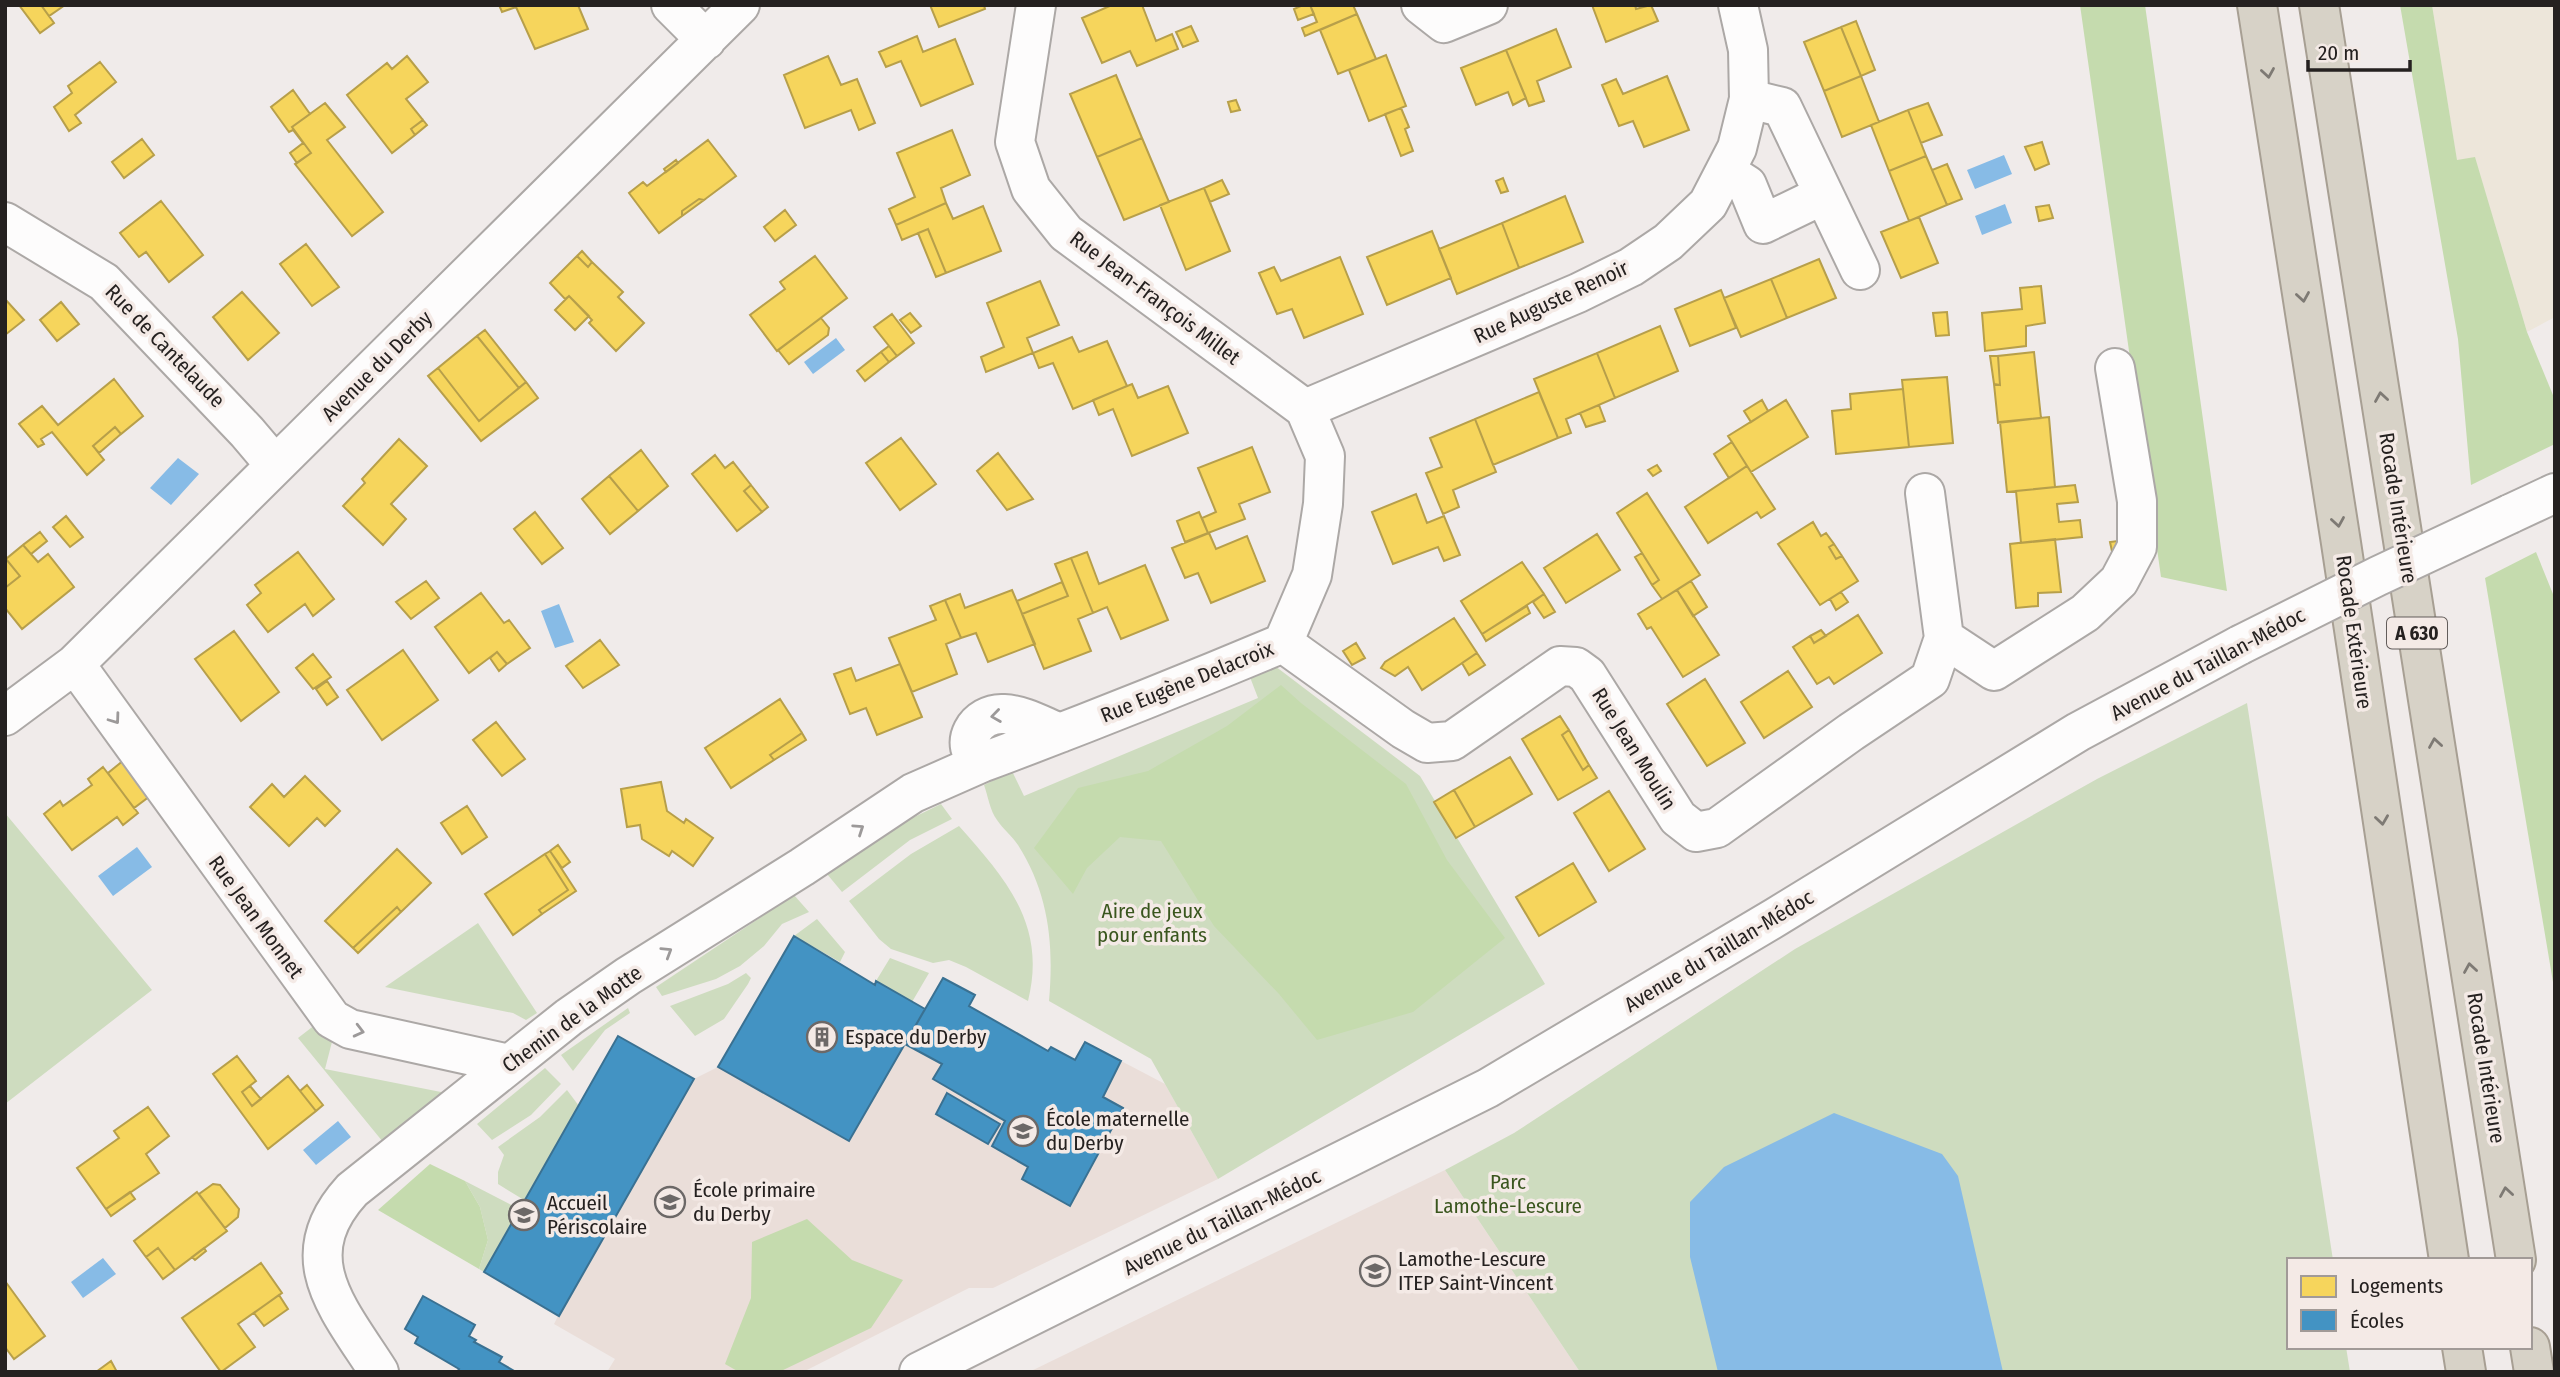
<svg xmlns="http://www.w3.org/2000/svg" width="2560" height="1377" font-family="'Fira Sans Condensed',sans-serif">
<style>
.built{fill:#eaded9}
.industrial{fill:#ede6da}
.green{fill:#cedcbf}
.forest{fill:#c5dbae}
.water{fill:#87bbe6}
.homes{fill:#f6d55c;stroke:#b79f4a;stroke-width:2}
.schools{fill:#4393c3;stroke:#3a7192;stroke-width:2}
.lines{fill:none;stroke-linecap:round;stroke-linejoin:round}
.minor-casing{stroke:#aca8a6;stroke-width:42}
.highway-casing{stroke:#a79f93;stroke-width:42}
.minor{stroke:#fdfcfc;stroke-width:38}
.highway{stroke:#d7d2c7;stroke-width:38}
.minor-bridge-casing{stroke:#aca8a6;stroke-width:42;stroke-linecap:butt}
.minor-bridge{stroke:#fdfcfc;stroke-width:38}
.oneway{stroke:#7e7a74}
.oneway2{stroke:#9c9999}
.labels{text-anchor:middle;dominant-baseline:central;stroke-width:7;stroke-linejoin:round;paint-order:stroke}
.shield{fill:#f4eae6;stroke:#635d5b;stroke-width:2}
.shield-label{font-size:19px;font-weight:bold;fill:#252120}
.street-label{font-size:21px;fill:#252120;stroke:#f4eae6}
.park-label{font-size:21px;fill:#3a561e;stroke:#f4eae6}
.poi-label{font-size:21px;fill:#252120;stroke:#f4eae6;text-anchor:start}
</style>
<rect width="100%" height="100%" fill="#f0ebea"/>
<path class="built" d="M943,978L969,1007L1048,1051L1051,1047L1075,1060L1085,1042L1165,1084L1218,1179L993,1288H969L803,1372H607L615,1359L554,1324L558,1316L484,1272L618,1036L694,1079L718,1067L849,1141Z
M1445,1170L1580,1372H1029Z"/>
<path class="industrial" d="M2432,5H2555V317L2527,332L2475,158L2457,161Z"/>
<path class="green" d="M1271,663L1420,776L1545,984L1218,1179L1151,1059L1049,1001C1054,944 1049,894 1018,845C1012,836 1003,829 997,820C990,811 988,796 984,785L1012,771L1024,796L1258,698L1248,672Z
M2247,703L2333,1260H2289V1347H2346L2350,1372H1580L1445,1170L1514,1133L1795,949L2097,779Z
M941,804L952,819L910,840L842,892L827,874L900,824Z
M5,813L152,990L5,1104Z
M959,826C1006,879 1047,925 1028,1001L966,967L949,960L933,963L891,949L879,939L849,901L911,854Z
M794,895L809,912L782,924L764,946L740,966L716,979L662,996L656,987Z
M817,919L845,952L840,962L794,936Z
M478,923L537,1013L526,1020L513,1013L385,987Z
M890,958L929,973L912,1002L876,981Z
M746,973L751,978L748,984L724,1019L695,1036L670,1006L728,984Z
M628,1008L630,1013L605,1030L573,1071L561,1055Z
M320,1021L333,1038L325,1069L446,1093L383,1142L298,1038Z
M545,1068L561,1084L531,1115L492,1140L477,1124Z
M567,1090L579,1106L524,1200L498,1184V1172L504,1155L498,1147L540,1117Z
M465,1181L519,1209L484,1272L479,1269L488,1240L480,1207Z"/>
<path class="forest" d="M2080,5H2145L2227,591L2161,577Z
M2400,5H2432L2457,160L2475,157L2527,332L2555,400V444L2471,485L2458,339Z
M2536,552L2555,599V994L2485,578Z
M1281,685L1301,703L1406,784L1447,860L1505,938L1413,1012L1317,1040L1279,994L1214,926L1161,841L1120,837L1087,868L1073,894L1034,848L1078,788L1148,771L1227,726Z
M430,1164L465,1181L480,1207L488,1240L479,1269L378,1210Z
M807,1219L852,1260L903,1280L871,1328L779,1372H739L725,1364L751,1298L752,1242Z"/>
<path class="water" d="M2004,155L2012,174L1975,189L1967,170Z
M2005,204L2012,223L1982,235L1975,216Z
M836,338L845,350L813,374L804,362Z
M178,458L199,474L171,505L150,488Z
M559,604L574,642L555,648L541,611Z
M137,847L152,867L113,896L98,876Z
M1834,1113L1942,1154L1958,1176L2003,1372H1718L1690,1257V1202L1724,1167Z
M338,1121L351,1137L316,1165L303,1150Z
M103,1258L116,1274L83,1298L71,1282Z"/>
<path class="homes" d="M19,5H41L54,23L40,33Z
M41,5H65L49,16Z
M499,5H578L588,29L535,49L516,7L502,12Z
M930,5H984L985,9L939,27Z
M1112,5H1142L1156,41L1172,34L1178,49L1137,66L1130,51L1102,63L1082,18Z
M1303,5H1310L1314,14L1298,20L1294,9Z
M1310,5H1353L1357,14L1305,36L1302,28L1317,22Z
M1592,5H1635L1636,9L1651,5L1658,21L1606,42Z
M1357,14L1376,59L1338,74L1320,30Z
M1856,21L1875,70L1861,76L1841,27Z
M1191,26L1198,41L1183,47L1176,32Z
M1841,27L1861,76L1824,91L1804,42Z
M1556,29L1571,67L1537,81L1544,101L1529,106L1506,50Z
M917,36L923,52L955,39L973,84L921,106L901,61L886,67L879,52Z
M1506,50L1526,98L1513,105L1508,92L1476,105L1461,68Z
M1386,55L1406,106L1369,121L1349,70Z
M407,56L428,82L406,99L423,120L411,129L415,135L392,153L347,95L387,63L392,69Z
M828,56L841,85L857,79L875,123L859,130L851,110L805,128L784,75Z
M100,62L116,82L75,115L81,123L69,131L54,107L72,93L68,86Z
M1116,75L1142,138L1097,157L1070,94Z
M1667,76L1689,130L1644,147L1633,121L1619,126L1602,85L1616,79L1623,94Z
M1861,76L1879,122L1842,137L1824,91Z
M293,90L310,114L292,127L311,153L297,163L290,153L303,143L293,130L289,132L271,107Z
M1236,100L1240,110L1231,112L1228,102Z
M325,103L345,127L327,140L383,212L352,236L295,164L311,153L292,127Z
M1928,103L1942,135L1921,143L1908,110Z
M1401,108L1409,127L1405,129L1413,151L1401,156L1385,114Z
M1908,110L1926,156L1889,171L1871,125Z
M423,120L427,125L415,135L411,129Z
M952,130L970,175L941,188L946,203L896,225L889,209L915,197L897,153Z
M1142,138L1169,202L1124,220L1097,157Z
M142,139L154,155L124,178L112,162Z
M708,140L736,176L704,200L699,199L682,211V216L659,233L629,193L643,182L647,186Z
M2042,142L2049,164L2035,170L2025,147Z
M1926,156L1947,205L1909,221L1889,171Z
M676,160L678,163L666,172L664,169Z
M1947,164L1962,199L1947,205L1932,170Z
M1503,178L1508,191L1501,193L1496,181Z
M1222,180L1229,194L1210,202L1204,188Z
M1204,188L1230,251L1186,270L1160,205Z
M1565,196L1583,242L1519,268L1502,223Z
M699,199L704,200L682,216V211Z
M161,201L203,255L169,282L146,252L139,257L120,233Z
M946,203L953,219L983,206L1001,251L946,273L928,229L902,240L896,225Z
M2049,205L2053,218L2039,221L2036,207Z
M785,210L796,225L775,241L764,227Z
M1919,217L1938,263L1901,278L1881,232Z
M1502,223L1519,268L1457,294L1439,249Z
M928,229L946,273L936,277L918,233Z
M1432,231L1451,278L1387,305L1367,257Z
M306,244L339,287L312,306L280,264Z
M582,251L592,262L588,267L577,256Z
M577,256L588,267L592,262L623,292L618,297L644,323L616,351L589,323L592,320L569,296L565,299L550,283Z
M815,256L847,298L777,351L750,315L785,289L780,282Z
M1340,257L1363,314L1304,338L1292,309L1277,314L1259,273L1274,267L1281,281Z
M1819,259L1836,298L1787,318L1771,279Z
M1771,279L1787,318L1741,337L1724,298Z
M1040,281L1059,325L1027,338L1033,353L986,372L981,357L1004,347L987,303Z
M2041,286L2045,323L2026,326V346L1985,351L1982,313L2022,309L2020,288Z
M1721,290L1736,328L1690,346L1675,309Z
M242,292L279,333L248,360L213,317Z
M569,296L589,316L575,330L555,310Z
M5,299L24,320L5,335Z
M61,302L79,324L57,341L40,320Z
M1947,312L1949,335L1936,336L1933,313Z
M910,313L921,326L911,333L900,320Z
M892,314L914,343L897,356L874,327Z
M821,318L829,328L828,335L789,364L778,350Z
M1660,326L1678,371L1615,398L1597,353Z
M485,330L526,382L519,388L477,336Z
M477,336L519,388L479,421L438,368Z
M1072,337L1079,352L1107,341L1127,386L1073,409L1053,363L1039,368L1033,353Z
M889,346L897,356L889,362L881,352Z
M881,352L889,362L865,381L857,371Z
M2034,352L2041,418L1998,423L1994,384L2000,385L1998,356Z
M1597,353L1615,398L1566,419L1571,433L1558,438L1534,379Z
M1990,356H1998L2000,385L1994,384Z
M438,368L479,421L526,382L538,398L481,441L428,376Z
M1947,377L1953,443L1909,447L1902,380Z
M114,379L143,416L121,434L115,427L93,446L104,460L87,475L52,432L41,439L44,444L38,447L19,424L42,406L58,425Z
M1132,384L1138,398L1168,386L1188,433L1132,456L1113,409L1099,415L1093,400Z
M1903,389L1909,447L1836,454L1832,411L1851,409L1850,394Z
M1539,392L1558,438L1493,465L1475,419Z
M1762,400L1768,411L1751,422L1744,411Z
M1786,400L1808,437L1751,472L1728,436Z
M1599,405L1605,421L1586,427L1580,413Z
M2049,417L2055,487L2007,492L2000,422Z
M1475,419L1496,472L1453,490L1459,507L1443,514L1426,473L1442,467L1430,438Z
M115,427L121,434L99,453L93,446Z
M901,438L936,484L900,510L866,463Z
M399,439L427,466L391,504L406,519L383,545L343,506L365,483L362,479Z
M1732,442L1747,466L1729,478L1714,454Z
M1252,447L1270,492L1239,504L1245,519L1208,533L1202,518L1216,512L1198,468Z
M641,450L668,486L638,511L609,476Z
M998,453L1033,499L1007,510L977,471Z
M715,455L725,468L733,462L751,485L744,491L762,512L737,531L692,474Z
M1657,465L1661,471L1653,476L1648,470Z
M1747,466L1775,509L1761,518L1757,512L1708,543L1685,507Z
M609,476L638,511L610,534L582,499Z
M751,485L768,507L762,512L744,491Z
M2075,485L2078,502L2057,504L2059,522L2080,520L2082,537L2021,543L2016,491Z
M1647,493L1700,575L1662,599L1652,585L1659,580L1617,513Z
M1416,494L1427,523L1444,516L1460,555L1444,561L1438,547L1393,564L1372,512Z
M535,512L563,548L542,564L514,529Z
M1199,512L1208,533L1185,542L1177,521Z
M66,516L83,537L70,547L53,527Z
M1813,522L1821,536L1826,533L1834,544L1829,547L1836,559L1842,556L1858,581L1820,605L1778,544Z
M40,532L47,541L31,554L23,545Z
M1209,533L1216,549L1247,536L1265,581L1211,603L1198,573L1185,578L1172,548Z
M1597,534L1620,570L1566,603L1544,568Z
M2055,539L2061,592L2038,593V606L2016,608L2010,544Z
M2125,540L2113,556L2110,542Z
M1834,544L1842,556L1836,559L1829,547Z
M23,545L38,562L48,554L74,587L22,629L5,608V588L20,576L6,559Z
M298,552L334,599L313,616L305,604L268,632L247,605L261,593L255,585Z
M1087,552L1099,584L1145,565L1168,620L1121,639L1107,607L1093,613L1071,558Z
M1642,553L1659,580L1652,585L1635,557Z
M1071,558L1093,613L1078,619L1091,651L1044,669L1022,614L1068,596L1055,564Z
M6,559L20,576L5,588V560Z
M1522,562L1544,594L1482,634L1461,601Z
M426,581L439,598L411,619L396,602Z
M1691,581L1707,607L1693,616L1677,590Z
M1062,582L1068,596L1022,614L1017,601Z
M1012,590L1035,644L988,662L976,633L961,638L945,600L960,594L965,608Z
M1677,590L1719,655L1683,677L1651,627L1647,629L1638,614Z
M1841,592L1848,602L1836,610L1830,599Z
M481,593L504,623L509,620L530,648L507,664L497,652L469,673L435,627Z
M1544,594L1555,612L1544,618L1533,602Z
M945,600L961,638L946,644L957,674L912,692L889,638L936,620L930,606Z
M1527,606L1530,613L1486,641L1482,634Z
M1858,615L1882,653L1834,684L1829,677L1817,684L1793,647L1810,636L1814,643Z
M1454,618L1477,653L1422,690L1408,667L1395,676L1381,668L1385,662Z
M1821,630L1826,636L1814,643L1810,636Z
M234,631L279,692L241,721L195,659Z
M600,640L619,665L583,688L566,666Z
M1356,643L1365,658L1352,665L1343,651Z
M403,650L438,700L382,740L347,690Z
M497,652L507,664L499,671L490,658Z
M1477,653L1485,665L1469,675L1462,663Z
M313,654L331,677L313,689L296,668Z
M900,664L922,717L877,735L866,708L850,714L834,674L851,668L856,681Z
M1788,671L1812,707L1764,738L1741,702Z
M1705,679L1745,743L1707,766L1667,704Z
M327,681L338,697L327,705L316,689Z
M780,699L802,733L770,755L774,760L731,788L705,748Z
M1560,716L1569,730L1562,735L1583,770L1589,765L1597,778L1558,800L1522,739Z
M496,722L525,759L502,776L473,740Z
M1569,730L1589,765L1583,770L1562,735Z
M802,733L806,740L774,760L770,755Z
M1510,757L1532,794L1475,827L1454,790Z
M124,760L150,796L134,808L108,773Z
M103,767L138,813L123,825L117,817L72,850L44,814L60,801L63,806L92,785L88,779Z
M305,776L340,811L325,826L317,818L289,846L250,807L272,784L284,797Z
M661,782L667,811L684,823L686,819L713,838L693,866L672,851L669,856L642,839L640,825L627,827L621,789Z
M1454,790L1475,827L1456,838L1434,802Z
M1609,791L1645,849L1609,871L1574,813Z
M467,806L487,837L462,854L441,823Z
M558,845L570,862L562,868L550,851Z
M397,849L431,883L401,912L397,907L353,948L325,921Z
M550,851L576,891L542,914L539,910L568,890L545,854Z
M545,854L568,890L539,910L542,914L513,935L485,894Z
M1573,863L1596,902L1539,936L1516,897Z
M397,907L401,912L358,953L353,948Z
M237,1056L256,1081L242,1092L252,1106L288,1076L316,1111L268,1149L213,1074Z
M307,1085L323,1105L316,1111L300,1091Z
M250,1086L261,1099L252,1106L242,1092Z
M148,1107L169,1136L146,1154L159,1173L106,1209L77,1168L119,1138L114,1131Z
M213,1184L220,1185L239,1209L238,1217L225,1228L199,1194Z
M130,1192L135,1199L111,1216L106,1209Z
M197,1192L227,1231L175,1270L158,1248L146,1257L134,1241Z
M158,1248L175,1270L163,1279L146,1257Z
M204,1248L206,1251L195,1260L192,1257Z
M261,1263L282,1293L238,1324L255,1347L221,1372L182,1318Z
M5,1281L45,1336L14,1359L5,1347Z
M279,1295L288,1309L264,1326L254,1313Z
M111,1361L117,1372H96Z"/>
<path class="schools" d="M794,936L875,985L876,981L925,1009L849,1141L718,1067Z
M943,978L975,995L969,1006L1048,1051L1051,1047L1075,1060L1085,1042L1121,1061L1103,1097L1123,1108L1070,1206L1022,1179L1028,1167L992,1146L1005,1121L933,1079L942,1064L905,1044Z
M618,1036L694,1079L559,1316L484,1272Z
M947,1093L1000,1124L988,1144L936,1114Z
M423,1296L475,1325L469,1336L476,1340L474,1342L502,1357L499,1362L516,1372H457L459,1369L415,1343L418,1337L405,1329Z"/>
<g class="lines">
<g class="minor-casing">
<path id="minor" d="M671,5L706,40
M1036,5L1015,142L1031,189L1066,233L1305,409
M1421,5L1444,23L1488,5
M1749,99L1782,107L1860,270
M1725,171L1747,185L1763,224L1823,195
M5,222L104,282L247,432L275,465
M1305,409L1578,293L1631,267L1668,242L1708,204L1737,148L1749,99L1748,50L1738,5
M2510,514L2555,493
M1944,638L1994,671L2085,613L2119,581L2137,547V501L2115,368
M1283,643L1403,729L1427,743L1452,741L1560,666L1576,667L1587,675L1678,818L1696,832L1717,828L1851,732L1930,679L1944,638L1925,493
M75,664L332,1019L350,1029L509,1064
M5,716L75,664L740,5
M1060,733C1042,726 1024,715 1004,714C976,712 956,745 981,763C1083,725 1183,685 1283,643L1312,575L1323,504L1325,456L1305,409
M379,1372C339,1309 290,1258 352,1190L569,1017L628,976L802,867L913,793L981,763
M919,1372L1488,1088L1776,917L2078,732L2240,645"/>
</g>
<g class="highway-casing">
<path id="highway" d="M2257,5L2341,543L2449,1260
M2319,5L2516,1260
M2462,1347L2466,1372
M2530,1347L2534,1372"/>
</g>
<use href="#minor" class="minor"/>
<use href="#highway" class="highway"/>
<g class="minor-bridge-casing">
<path id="minor-bridge" d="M2240,645L2378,576L2510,514"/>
</g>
<use href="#minor-bridge" class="minor-bridge"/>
</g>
<defs><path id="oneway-chevron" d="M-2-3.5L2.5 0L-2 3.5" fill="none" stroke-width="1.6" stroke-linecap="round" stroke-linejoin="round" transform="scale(1.75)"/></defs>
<g class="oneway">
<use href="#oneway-chevron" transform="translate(2268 73) rotate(81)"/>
<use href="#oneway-chevron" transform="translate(2303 297) rotate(81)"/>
<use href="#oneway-chevron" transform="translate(2381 397) rotate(-99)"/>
<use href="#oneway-chevron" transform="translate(2338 522) rotate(81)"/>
<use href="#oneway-chevron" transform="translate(2435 743) rotate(-99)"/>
<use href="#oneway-chevron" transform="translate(2382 820) rotate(82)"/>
<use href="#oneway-chevron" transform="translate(2470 968) rotate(-99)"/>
<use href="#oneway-chevron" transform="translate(2506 1192) rotate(-99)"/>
</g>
<g class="oneway2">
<use href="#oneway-chevron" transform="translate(996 716) rotate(172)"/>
<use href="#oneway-chevron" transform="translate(115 719) rotate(54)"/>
<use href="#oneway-chevron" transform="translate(859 829) rotate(-34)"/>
<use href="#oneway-chevron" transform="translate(667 952) rotate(-32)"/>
<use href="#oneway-chevron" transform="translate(359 1031) rotate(14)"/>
</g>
<defs>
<g id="building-ring" transform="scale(1.575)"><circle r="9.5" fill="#f4eae6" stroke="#6c6867" stroke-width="1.5"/><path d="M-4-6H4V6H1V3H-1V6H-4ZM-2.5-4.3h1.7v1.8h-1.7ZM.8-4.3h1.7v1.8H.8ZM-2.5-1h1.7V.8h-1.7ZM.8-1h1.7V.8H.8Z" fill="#6c6867"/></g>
<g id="school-ring" transform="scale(1.575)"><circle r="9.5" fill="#f4eae6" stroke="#6c6867" stroke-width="1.5"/><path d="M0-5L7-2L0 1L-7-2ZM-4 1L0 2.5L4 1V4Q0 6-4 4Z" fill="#6c6867"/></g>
</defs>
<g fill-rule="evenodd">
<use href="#building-ring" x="822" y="1037"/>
<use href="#school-ring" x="1023" y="1131"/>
<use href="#school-ring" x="670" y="1202"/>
<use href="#school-ring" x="524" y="1215"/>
<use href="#school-ring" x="1375" y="1271"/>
</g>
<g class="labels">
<rect class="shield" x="2387" y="617.5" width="60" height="31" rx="5"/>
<g class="shield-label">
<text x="2417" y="633">A 630</text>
</g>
<g class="street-label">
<text transform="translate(1155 298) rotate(37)">Rue Jean-François Millet</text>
<text transform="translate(1551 302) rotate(-25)">Rue Auguste Renoir</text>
<text transform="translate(165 346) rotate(46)">Rue de Cantelaude</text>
<text transform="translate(377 366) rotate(-45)">Avenue du Derby</text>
<text transform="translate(2398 508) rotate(81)">Rocade Intérieure</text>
<text transform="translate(2354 632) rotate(82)">Rocade Extérieure</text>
<text transform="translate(2208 664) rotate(-28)">Avenue du Taillan-Médoc</text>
<text transform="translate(1187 682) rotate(-22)">Rue Eugène Delacroix</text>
<text transform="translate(1634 749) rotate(58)">Rue Jean Moulin</text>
<text transform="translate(256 917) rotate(54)">Rue Jean Monnet</text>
<text transform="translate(1719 951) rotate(-31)">Avenue du Taillan-Médoc</text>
<text transform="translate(572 1019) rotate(-36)">Chemin de la Motte</text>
<text transform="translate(2486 1068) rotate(81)">Rocade Intérieure</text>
<text transform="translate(1222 1222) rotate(-26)">Avenue du Taillan-Médoc</text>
</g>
<g class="park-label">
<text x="1152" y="911">Aire de jeux<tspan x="1152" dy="24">pour enfants</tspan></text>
<text x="1508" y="1182">Parc<tspan x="1508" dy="24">Lamothe-Lescure</tspan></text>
</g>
<g class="poi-label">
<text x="845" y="1037">Espace du Derby</text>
<text x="1046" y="1119">École maternelle<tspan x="1046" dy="24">du Derby</tspan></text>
<text x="693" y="1190">École primaire<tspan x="693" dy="24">du Derby</tspan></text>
<text x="547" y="1203">Accueil<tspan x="547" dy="24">Périscolaire</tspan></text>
<text x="1398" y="1259">Lamothe-Lescure<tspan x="1398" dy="24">ITEP Saint-Vincent</tspan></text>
</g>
</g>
<rect width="2560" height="1377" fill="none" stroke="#252120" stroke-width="14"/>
<rect x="2287" y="1258" width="245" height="91" fill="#f4eae6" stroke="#a19a97" stroke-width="2"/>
<rect x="2301" y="1276" width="35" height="21" fill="#f6d55c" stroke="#a19a97" stroke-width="2"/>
<text x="2350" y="1293" font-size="21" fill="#252120">Logements</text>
<rect x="2301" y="1310" width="35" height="21" fill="#4393c3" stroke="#a19a97" stroke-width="2"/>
<text x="2350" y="1328" font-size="21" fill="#252120">Écoles</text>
<path d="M2308 60v10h102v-10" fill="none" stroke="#252120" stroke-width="3.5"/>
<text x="2318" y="60" font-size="21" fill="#252120" stroke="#f4eae6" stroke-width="5" paint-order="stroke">20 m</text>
</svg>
